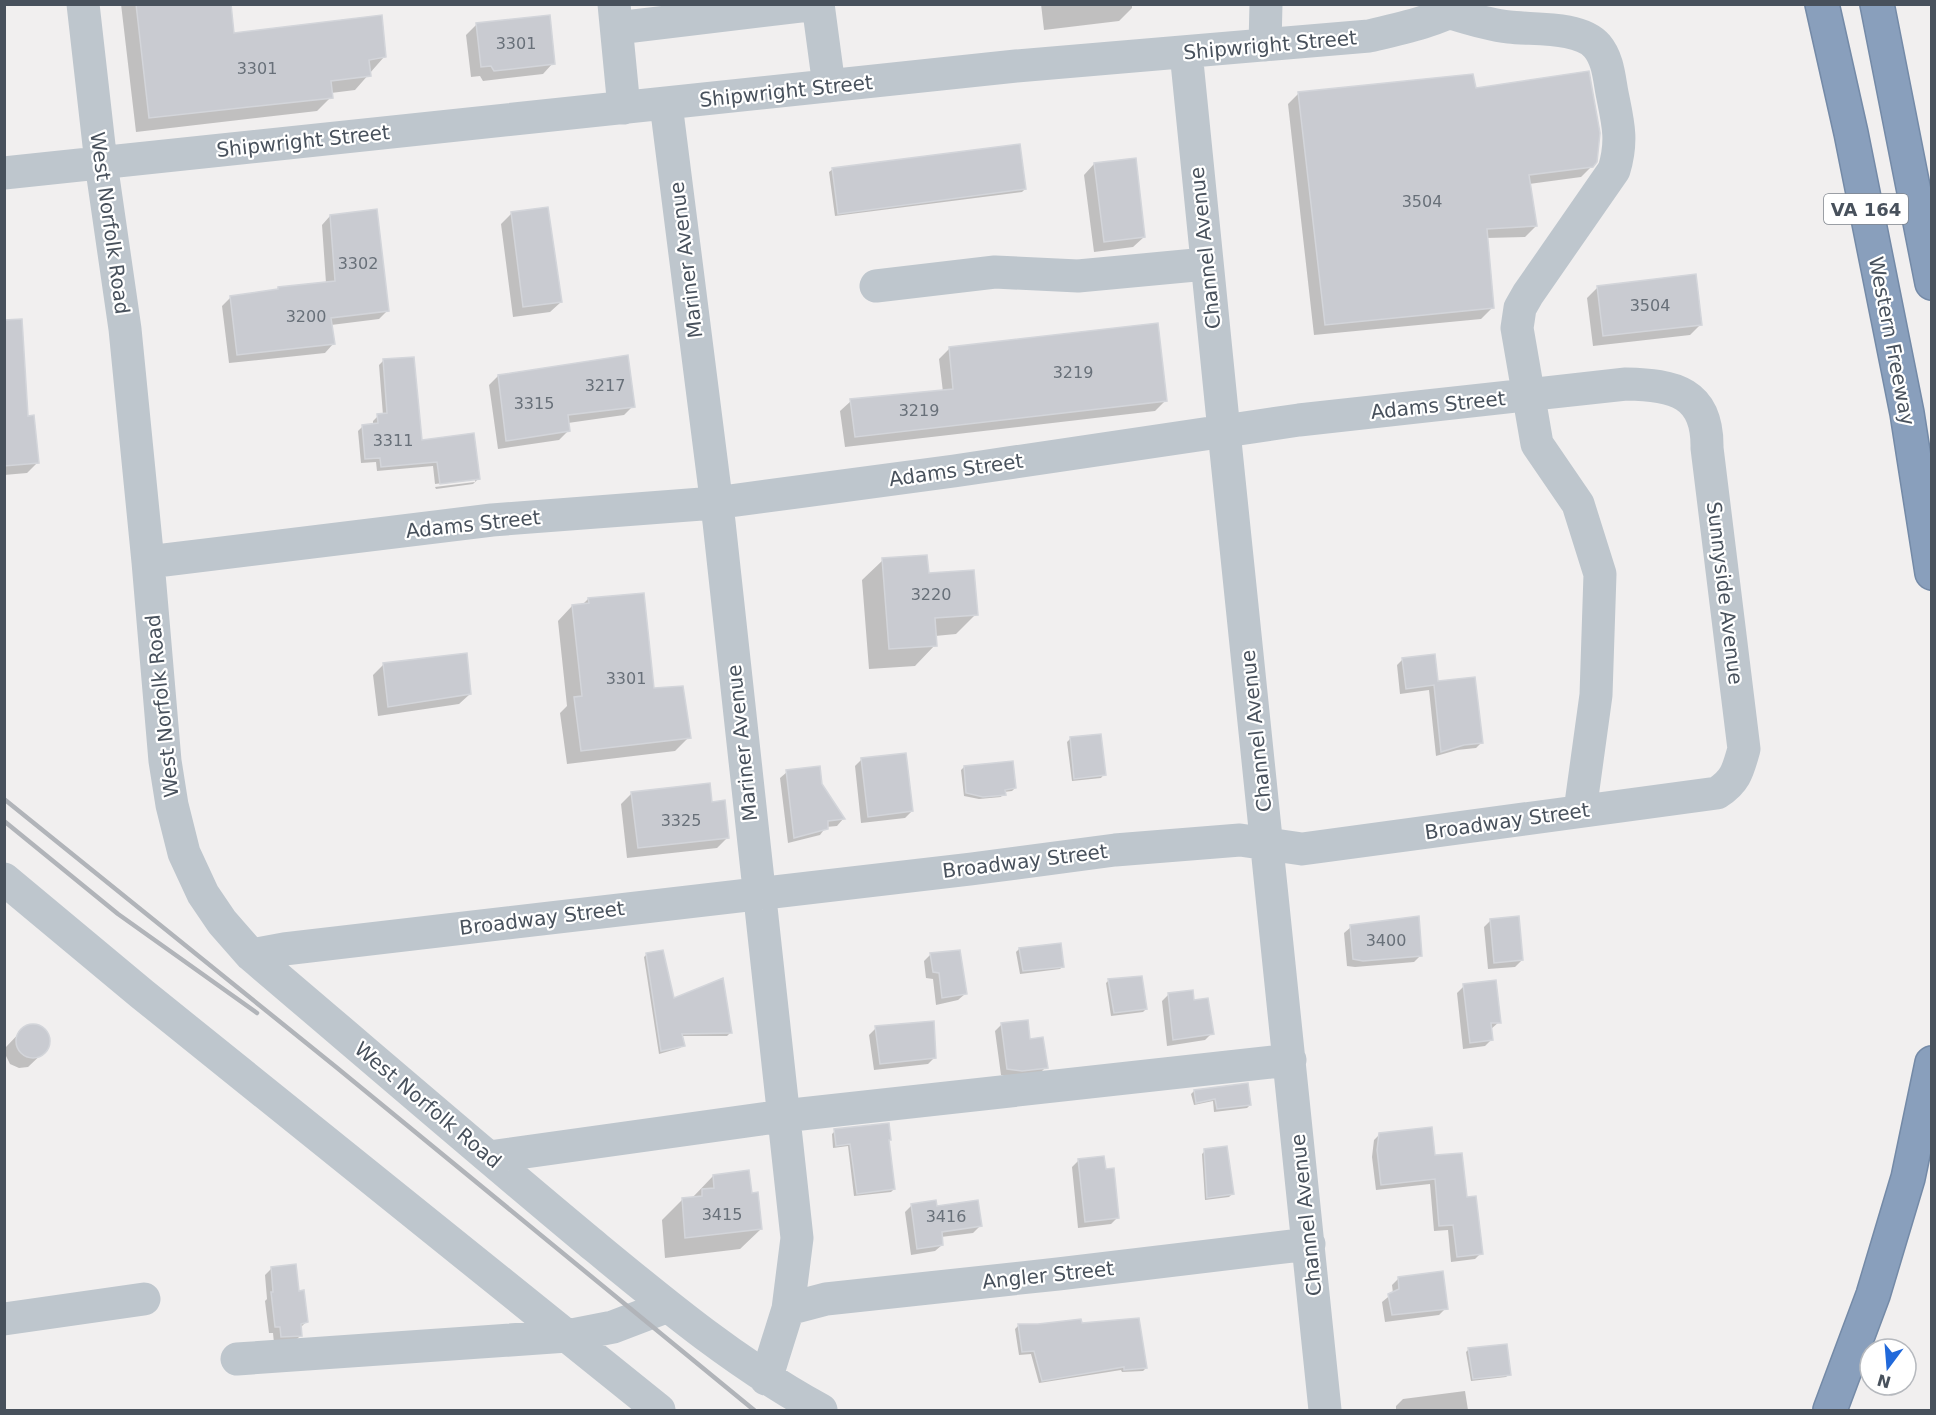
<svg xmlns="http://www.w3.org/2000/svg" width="1936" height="1415" font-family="'DejaVu Sans',sans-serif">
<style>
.shadow{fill:#0003}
.building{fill:#c9cbd1;stroke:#d3d5da;stroke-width:1.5}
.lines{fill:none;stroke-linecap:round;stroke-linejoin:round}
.highway-casing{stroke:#748aa7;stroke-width:36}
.minor{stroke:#bec6cd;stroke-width:33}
.highway{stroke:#899fbc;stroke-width:33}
.rail{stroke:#b1b4b9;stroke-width:4.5}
.labels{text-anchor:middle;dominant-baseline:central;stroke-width:4.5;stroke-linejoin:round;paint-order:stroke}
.number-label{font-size:16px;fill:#687079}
.shield{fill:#fff;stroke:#7f858d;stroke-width:1.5}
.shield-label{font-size:18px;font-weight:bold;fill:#48515c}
.street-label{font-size:20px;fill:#48515c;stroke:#fff}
</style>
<rect width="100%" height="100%" fill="#f1efef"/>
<path class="shadow" d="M121,4H229L233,34L384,57L355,90L331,93V97L317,111L136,132Z
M1041,4H1132V8L1119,21L1044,30Z
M477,24L553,63L543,74L483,81L480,76L471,77L466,35Z
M1298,94L1592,166L1581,177L1529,184L1536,226L1525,237L1486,238L1492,308L1481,319L1314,335L1288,104Z
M1094,164L1144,237L1133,247L1094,252L1084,175Z
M833,169L1025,189L1022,192L835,216L829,172Z
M512,213L561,302L550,312L513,317L501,224Z
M330,216L388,310L379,319L331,325L333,344L325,353L229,363L222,306L231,297L276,291L278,288L326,283L322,225Z
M1598,287L1701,324L1690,335L1593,346L1587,298Z
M949,349L1166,400L1155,411L845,447L840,411L851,401L943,392L939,359Z
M4,354L27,418L37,463L27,473L4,475Z
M384,360L420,442L478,479L473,484L436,489L435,487L475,482V479L435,484L433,466L377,471L376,462L361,463L358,431L363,426L373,425V421L378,416L383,415L379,365Z
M498,376L633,406L624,415L568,423V431L559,440L498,449L489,385Z
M883,560L927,575L976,614L956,634L935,636V645L915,666L869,669L862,580Z
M588,599L689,737L675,751L567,764L560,713L567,706L558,621L572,606L582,605Z
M1403,659L1436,682L1482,742L1476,748L1457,750L1436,756L1429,690L1400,694L1397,665Z
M383,665L470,694L459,704L378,716L373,675Z
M1070,739L1104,774L1101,778L1072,781L1067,742Z
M862,759L912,811L905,818L861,823L855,766Z
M964,767L1015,788L1012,791L1004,792L1001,797L979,799L964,796L961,770Z
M787,772L820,784L843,819L837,826L826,827L820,835L788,843L780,778Z
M632,793L710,803L728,837L717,848L627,858L621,804Z
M1491,920L1522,960L1515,967L1488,969L1484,927Z
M1351,927L1421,955L1414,962L1355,967L1347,966L1344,933Z
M1019,949L1063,966L1060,969L1020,974L1016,952Z
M647,954L673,1000L730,1033L727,1036H681L683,1045L680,1048L659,1054L644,957Z
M931,954L965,994L958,1000L936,1005L933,979L926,978L924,961Z
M1109,980L1146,1009L1143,1012L1111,1016L1106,983Z
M1464,986L1499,1022L1491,1029L1492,1039L1485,1046L1463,1049L1457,993Z
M1169,994L1193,1002L1212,1033L1205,1040L1167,1046L1162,1001Z
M1002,1024L1046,1067L1039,1074L1014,1077L1001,1075L995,1031Z
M38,1026L46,1031L49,1040L47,1049L28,1067L19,1068L10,1064L6,1056V1047L24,1028Z
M876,1028L935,1057L928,1064L874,1070L869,1035Z
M1194,1091L1250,1105L1247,1108L1214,1112L1213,1101L1194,1105L1191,1094Z
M835,1131L888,1141L894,1189L891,1192L854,1196L848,1146L833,1148L832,1134Z
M1380,1134L1434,1157L1466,1199L1481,1253L1475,1259L1451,1262L1448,1230L1434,1231L1430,1184L1376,1190L1372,1157L1374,1140Z
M1205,1151L1232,1194L1229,1197L1205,1200L1202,1154Z
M1079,1160L1118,1217L1111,1224L1078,1228L1072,1167Z
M713,1176L750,1195L761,1229L740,1249L665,1258L662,1220L682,1200L693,1199V1197Z
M912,1205L936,1208L980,1226L973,1233L941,1237L942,1245L935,1251L911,1255L905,1212Z
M272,1268L297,1293L306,1322L300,1328L301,1335L294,1342L274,1343L273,1333H269L265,1301L267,1299L265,1275Z
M1399,1278L1446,1308L1439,1315L1385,1322L1382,1302L1393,1293L1392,1285Z
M1081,1324L1146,1368L1143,1371L1122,1372L1121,1370L1039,1383L1031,1354L1019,1355L1015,1329L1018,1326Z
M1469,1349L1509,1374L1506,1377L1471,1381L1466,1352Z
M1465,1391L1468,1410H1396V1406L1403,1399Z"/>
<path class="building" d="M136,4H231L234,33L382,15L386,57L369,60L371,76L331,81L333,98L149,118Z
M550,15L555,64L494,71L491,66L481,67L476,23Z
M1589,71L1600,133L1597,162L1593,167L1529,175L1537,226L1487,229L1494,308L1325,325L1298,92L1473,74L1476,88Z
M1020,144L1026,189L838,214L832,168Z
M1136,158L1145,237L1104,242L1094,163Z
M548,207L562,302L523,307L511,212Z
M377,209L389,311L331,318L335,344L237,355L230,296L278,289V287L335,281L330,215Z
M1696,274L1702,325L1603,336L1597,286Z
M22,319L28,416L34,415L39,463L4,466V320Z
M1158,323L1167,401L855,437L850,399L953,389L949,347Z
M628,355L635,407L568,415L570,431L506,441L498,375Z
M414,357L422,440L474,433L480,479L440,484L437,462L381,467L380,458L365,459L362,425L378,423L377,414L387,413L383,359Z
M927,555L929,573L974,570L978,615L935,618L937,646L889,649L882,558Z
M644,593L654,688L683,686L691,738L581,751L574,697L582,696L572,605L589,603L588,598Z
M467,653L471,694L388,707L383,663Z
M1435,654L1438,681L1475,677L1483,743L1464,745L1441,752L1434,685L1406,689L1402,658Z
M1101,734L1106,775L1074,779L1070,737Z
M906,753L913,811L868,817L861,758Z
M1013,761L1016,788L1005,790L1006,795L983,797L966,793L964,766Z
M820,766L822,784L845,819L828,821V829L794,838L786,770Z
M710,783L712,802L725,800L729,838L638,848L631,792Z
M1419,916L1422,956L1363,961L1353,959L1350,925Z
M1519,916L1523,960L1494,963L1490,919Z
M1061,943L1064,967L1023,971L1019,948Z
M663,950L674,998L723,978L732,1033L682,1034L685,1046L661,1051L646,953Z
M960,950L967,994L942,998L939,973L933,972L930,953Z
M1142,976L1147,1009L1114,1013L1108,979Z
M1496,980L1501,1023H1491L1493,1040L1470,1043L1463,984Z
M1193,990L1194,1000L1208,998L1214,1034L1173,1040L1168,993Z
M1028,1020L1030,1039L1043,1037L1048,1068L1022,1071L1007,1069L1001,1023Z
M934,1021L936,1058L880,1064L875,1026Z
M16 1041a17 17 0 1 1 34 0a17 17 0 1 1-34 0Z
M1248,1083L1251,1105L1217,1109L1215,1099L1196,1103L1194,1090Z
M889,1123L891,1140H889L895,1189L857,1194L850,1144L836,1146L834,1129Z
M1432,1127L1435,1155L1462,1153L1467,1197L1476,1196L1483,1254L1457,1257L1453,1225L1439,1226L1435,1179L1381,1185L1377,1150L1379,1133Z
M1227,1146L1234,1194L1207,1198L1204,1149Z
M1104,1156L1106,1169L1114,1168L1119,1218L1085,1222L1078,1159Z
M749,1170L752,1193L758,1192L762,1229L685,1238L682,1198L702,1196V1189L714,1188L713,1175Z
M936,1200L937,1206L978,1200L982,1226L942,1232L943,1245L917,1249L911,1204Z
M296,1264L299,1291L304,1290L308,1322L301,1324L302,1336L281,1337L280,1327H275L271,1292H273L271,1267Z
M1443,1271L1448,1309L1392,1315L1388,1294L1399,1289L1398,1277Z
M1139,1318L1147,1368L1124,1370V1367L1042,1381L1034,1351L1022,1352L1018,1324H1038L1081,1319L1082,1323Z
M1507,1344L1511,1375L1473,1379L1468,1348Z"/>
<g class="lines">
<g class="highway-casing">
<path id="highway" d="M1822,4L1851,133L1907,413L1932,573
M1877,4L1932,283
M1830,1410L1873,1295L1908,1178L1932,1063"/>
</g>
<path class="minor" d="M83,4L101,163L125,329L148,562L165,761L172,805L184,853L203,894L222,922L251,955C363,1050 474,1146 587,1240C661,1301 736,1364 821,1410
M614,4L624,108
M818,4L829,86
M1451,13C1470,19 1490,25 1509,27C1533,30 1580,26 1597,46C1608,59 1609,77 1612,93C1618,123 1623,140 1614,170L1528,294L1520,308L1517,328L1537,444L1578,504L1600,574L1596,695L1580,811
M617,28L817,4
M1265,45L1266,4
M1186,52C1230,505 1280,958 1325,1410
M666,104L719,522L797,1238L788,1309L766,1379
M4,173L1016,66L1369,36C1403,28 1436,21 1467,4
M876,286L995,272L1078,276L1206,264
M148,562L492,520L715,503L954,471L1299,420L1626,384C1674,385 1708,392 1707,448L1744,749C1738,770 1736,781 1717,793L1302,849L1240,840L1115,850L971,869L284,949L251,955
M4,879L142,994L659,1410
M489,1157L783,1116L1290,1060
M788,1309L826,1299L1058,1274L1309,1244
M4,1319L144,1299
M237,1359L567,1336L613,1327L668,1306"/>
<use href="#highway" class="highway"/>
<path class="rail" d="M4,799L336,1067L754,1410
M4,821L118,914L257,1013"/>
</g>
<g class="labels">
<g class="number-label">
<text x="516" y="43">3301</text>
<text x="257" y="68">3301</text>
<text x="1422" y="201">3504</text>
<text x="358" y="263">3302</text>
<text x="1650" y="305">3504</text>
<text x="306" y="316">3200</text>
<text x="1073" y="372">3219</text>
<text x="605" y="385">3217</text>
<text x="534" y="403">3315</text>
<text x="919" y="410">3219</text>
<text x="393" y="440">3311</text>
<text x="931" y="594">3220</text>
<text x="626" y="678">3301</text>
<text x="681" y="820">3325</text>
<text x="1386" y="940">3400</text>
<text x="722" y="1214">3415</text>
<text x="946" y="1216">3416</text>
</g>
<rect class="shield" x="1824" y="194" width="84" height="30" rx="4.5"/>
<g class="shield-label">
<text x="1866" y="209">VA 164</text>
</g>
<g class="street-label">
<text transform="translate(1270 45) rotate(-5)">Shipwright Street</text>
<text transform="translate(786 91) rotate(-6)">Shipwright Street</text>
<text transform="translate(303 141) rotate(-6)">Shipwright Street</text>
<text transform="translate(110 223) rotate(82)">West Norfolk Road</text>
<text transform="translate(1205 248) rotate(-96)">Channel Avenue</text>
<text transform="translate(686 260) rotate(-97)">Mariner Avenue</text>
<text transform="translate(1892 341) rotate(79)">Western Freeway</text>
<text transform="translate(1438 405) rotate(-6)">Adams Street</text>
<text transform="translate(956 470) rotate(-8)">Adams Street</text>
<text transform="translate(473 524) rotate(-6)">Adams Street</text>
<text transform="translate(1725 593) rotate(83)">Sunnyside Avenue</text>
<text transform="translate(162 706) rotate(-96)">West Norfolk Road</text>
<text transform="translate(1256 731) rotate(-96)">Channel Avenue</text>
<text transform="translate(742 743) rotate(-96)">Mariner Avenue</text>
<text transform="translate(1507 821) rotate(-8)">Broadway Street</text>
<text transform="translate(1025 861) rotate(-7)">Broadway Street</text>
<text transform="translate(542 918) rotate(-7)">Broadway Street</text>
<text transform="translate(428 1105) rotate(40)">West Norfolk Road</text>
<text transform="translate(1306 1215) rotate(-96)">Channel Avenue</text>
<text transform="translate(1048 1275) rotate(-6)">Angler Street</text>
</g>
</g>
<rect width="1936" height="1415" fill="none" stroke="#48515c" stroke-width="12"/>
<g transform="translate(1888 1367) rotate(196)"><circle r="28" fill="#ffffff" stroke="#b6b9be" stroke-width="1.5"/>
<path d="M0-4.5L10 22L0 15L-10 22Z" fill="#2169da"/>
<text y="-9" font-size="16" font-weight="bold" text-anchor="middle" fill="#48515c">N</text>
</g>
</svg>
